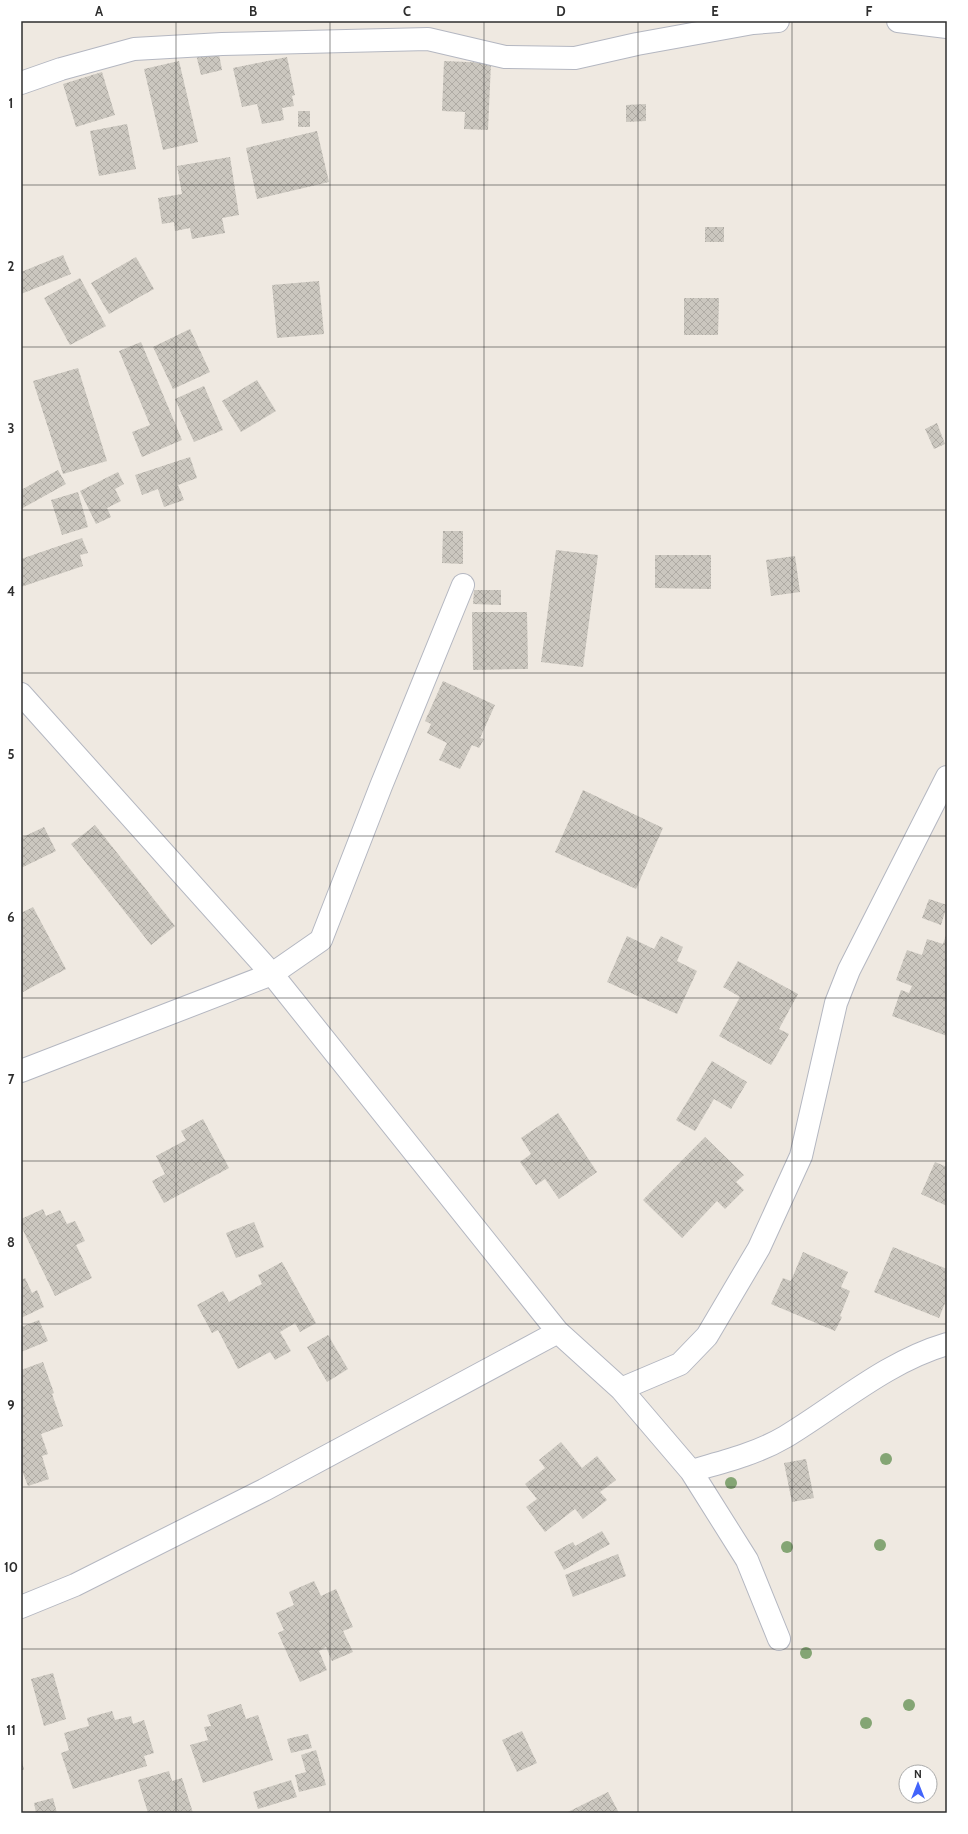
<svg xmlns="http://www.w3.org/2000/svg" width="968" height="1834" font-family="Cabin,sans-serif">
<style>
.building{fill:url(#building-cross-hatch)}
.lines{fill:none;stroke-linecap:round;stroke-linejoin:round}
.minor-casing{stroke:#b4b7c1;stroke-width:24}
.minor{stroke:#fff;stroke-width:22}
.tree{fill:#84a574}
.grid{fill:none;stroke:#2e2e2e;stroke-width:1;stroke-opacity:0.55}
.neatline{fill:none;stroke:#2e2e2e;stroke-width:1.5}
.grid-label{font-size:13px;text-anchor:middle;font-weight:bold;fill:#2e2e2e}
</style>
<defs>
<pattern id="building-cross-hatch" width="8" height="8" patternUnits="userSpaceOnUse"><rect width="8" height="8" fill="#cbc7bf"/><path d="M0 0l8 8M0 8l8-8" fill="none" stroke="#afaba4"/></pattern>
</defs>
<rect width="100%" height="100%" fill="#efe9e1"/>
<path class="building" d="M218,49L222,70L201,75L196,54Z
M287,57L295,95L292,96L294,106L282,108L284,120L262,124L257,104L242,107L233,68Z
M179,61L198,142L163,150L144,69Z
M444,61L491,63L488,130L464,129L465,112L442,111Z
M102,72L115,115L76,127L63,84Z
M646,104V121L626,122V105Z
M298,111H310V127H298Z
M127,124L136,169L99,176L90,131Z
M317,131L329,182L257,199L246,148Z
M230,157L239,215L222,218L225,233L192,239L190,228L175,231L174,222L162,224L158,198L182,194L177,166Z
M705,227H724V242H705Z
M63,255L71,274L21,294V272Z
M136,257L154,289L109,314L91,283Z
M80,278L106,326L70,345L44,298Z
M319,281L324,334L277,338L272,285Z
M684,298H719L718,335H684Z
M190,329L210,372L173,389L153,347Z
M141,342L182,440L142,457L132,432L150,425L119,351Z
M78,368L107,461L63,474L33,381Z
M257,380L276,411L241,432L222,401Z
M204,386L223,430L194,442L175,399Z
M937,423L945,444L934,449L925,429Z
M190,457L197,478L178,485L184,500L164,507L158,489L142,495L135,475Z
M58,470L66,484L21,509V490Z
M118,472L124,484L115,489L121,501L107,508L111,517L96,524L80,491Z
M78,492L88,527L62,535L51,500Z
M443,531H463V564L442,563Z
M82,538L88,553L80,555L83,566L21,587V559Z
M556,550L598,555L583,667L541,662Z
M655,555H711V589L655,588Z
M795,556L800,592L771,596L766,560Z
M474,590H501V605L473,604Z
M472,612H527L528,669L473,670Z
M443,681L495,705L480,738L484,739L479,748L472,745L460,769L439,760L447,743L427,733L431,724L425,721Z
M583,790L663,828L636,889L555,852Z
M95,825L175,926L151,945L71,844Z
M44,827L56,851L21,868V838Z
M929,899L947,905L941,925L922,918Z
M33,907L66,969L23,992L21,988V913Z
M947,932V1036L892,1016L901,990L909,993L912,986L896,980L907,950L922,955L927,939L943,944Z
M627,936L654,949L661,936L683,947L677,961L697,971L677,1014L607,982Z
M738,961L798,994L779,1029L789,1034L771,1065L719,1036L740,997L723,987Z
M712,1061L747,1082L731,1109L714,1099L695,1131L676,1120Z
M558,1113L597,1172L559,1199L545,1179L536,1185L520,1162L531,1154L521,1138Z
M203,1119L229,1168L164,1203L152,1181L165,1174L156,1156L186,1140L181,1131Z
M705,1137L744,1175L736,1182L744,1190L725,1209L717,1201L682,1238L643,1200Z
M935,1162L947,1167V1206L921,1194Z
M43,1209L46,1216L60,1210L67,1224L75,1221L85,1241L76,1245L92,1278L55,1296L21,1226V1219Z
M254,1222L264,1247L236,1258L226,1233Z
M893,1247L947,1269V1298L939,1318L874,1292Z
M803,1252L848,1272L841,1287L850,1291L840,1316L842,1317L835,1331L771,1304L783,1278L791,1281Z
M282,1262L316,1323L300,1332L295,1323L280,1332L291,1351L275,1360L270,1352L238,1369L218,1330L212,1333L197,1305L223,1291L229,1302L262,1284L258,1275Z
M25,1278L32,1293L37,1290L44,1307L21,1318V1280Z
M39,1320L48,1341L21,1352V1327Z
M328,1335L348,1369L327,1382L307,1347Z
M43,1362L54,1393L52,1394L63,1426L41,1434L48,1454L42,1456L49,1479L28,1486L21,1468V1370Z
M561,1442L582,1468L597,1456L616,1480L600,1492L607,1500L583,1519L575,1509L545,1532L526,1507L537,1499L525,1484L545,1468L539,1460Z
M806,1459L814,1498L792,1502L784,1463Z
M602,1531L610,1544L564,1570L554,1552L573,1542L575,1546Z
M618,1554L626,1576L573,1597L565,1575Z
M314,1581L321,1596L336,1589L353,1627L343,1631L353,1652L332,1661L326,1647L319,1651L327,1670L300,1682L278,1633L284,1630L276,1613L294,1605L289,1592Z
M53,1673L66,1719L44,1726L31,1679Z
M241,1704L246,1719L258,1715L273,1760L203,1783L190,1745L208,1740L204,1727L211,1726L207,1715Z
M112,1711L115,1720L131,1716L133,1724L144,1720L154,1753L144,1756L147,1766L73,1789L61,1753L69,1750L64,1733L89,1726L87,1718Z
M522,1731L537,1763L517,1772L502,1740Z
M308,1734L312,1748L291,1753L287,1739Z
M316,1750L326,1785L299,1792L295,1775L306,1772L301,1755Z
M21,1756L24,1770H21Z
M169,1771L172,1781L182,1778L193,1813H148L138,1780Z
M291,1780L297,1797L258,1809L253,1792Z
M608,1792L619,1813H566Z
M53,1798L57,1813H36L34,1803Z"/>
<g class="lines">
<g class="minor-casing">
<path id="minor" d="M898,21L947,27
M21,83L61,69L134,49L222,44L428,39L505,57L575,58L637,44L753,23L778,21
M21,694L272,974L558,1332L621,1389L691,1471L747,1560L779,1639
M21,1071L272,974L321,940L381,786L463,585
M621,1389L680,1364L707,1336L759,1248L801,1156L836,1003L849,970L947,777
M691,1471C723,1462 756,1454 785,1437C838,1405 886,1362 947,1344
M21,1607L75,1585L264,1490L558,1332"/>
</g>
<use href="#minor" class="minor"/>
</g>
<g class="tree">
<circle cx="886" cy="1459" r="6"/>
<circle cx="731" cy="1483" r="6"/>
<circle cx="880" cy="1545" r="6"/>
<circle cx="787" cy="1547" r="6"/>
<circle cx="806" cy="1653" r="6"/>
<circle cx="909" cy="1705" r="6"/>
<circle cx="866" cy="1723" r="6"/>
</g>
<path class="grid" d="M176,21V1813M330,21V1813M484,21V1813M638,21V1813M792,21V1813M21,185H947M21,347H947M21,510H947M21,673H947M21,836H947M21,998H947M21,1161H947M21,1324H947M21,1487H947M21,1649H947"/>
<rect width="968" height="1834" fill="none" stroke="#ffffff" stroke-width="44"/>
<g transform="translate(918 1784)"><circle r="19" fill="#ffffff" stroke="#ababab"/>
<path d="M0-3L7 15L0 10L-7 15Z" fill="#4264fb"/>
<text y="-6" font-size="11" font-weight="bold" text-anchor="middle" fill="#2e2e2e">N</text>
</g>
<rect x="22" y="22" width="924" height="1790" class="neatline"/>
<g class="grid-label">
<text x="99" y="16">A</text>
<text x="253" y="16">B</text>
<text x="407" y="16">C</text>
<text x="561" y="16">D</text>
<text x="715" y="16">E</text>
<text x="869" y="16">F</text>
<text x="11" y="108">1</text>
<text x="11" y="271">2</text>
<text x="11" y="433">3</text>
<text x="11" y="596">4</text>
<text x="11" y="759">5</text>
<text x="11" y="922">6</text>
<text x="11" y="1084">7</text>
<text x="11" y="1247">8</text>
<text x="11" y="1410">9</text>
<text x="11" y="1572">10</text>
<text x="11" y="1735">11</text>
</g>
</svg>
